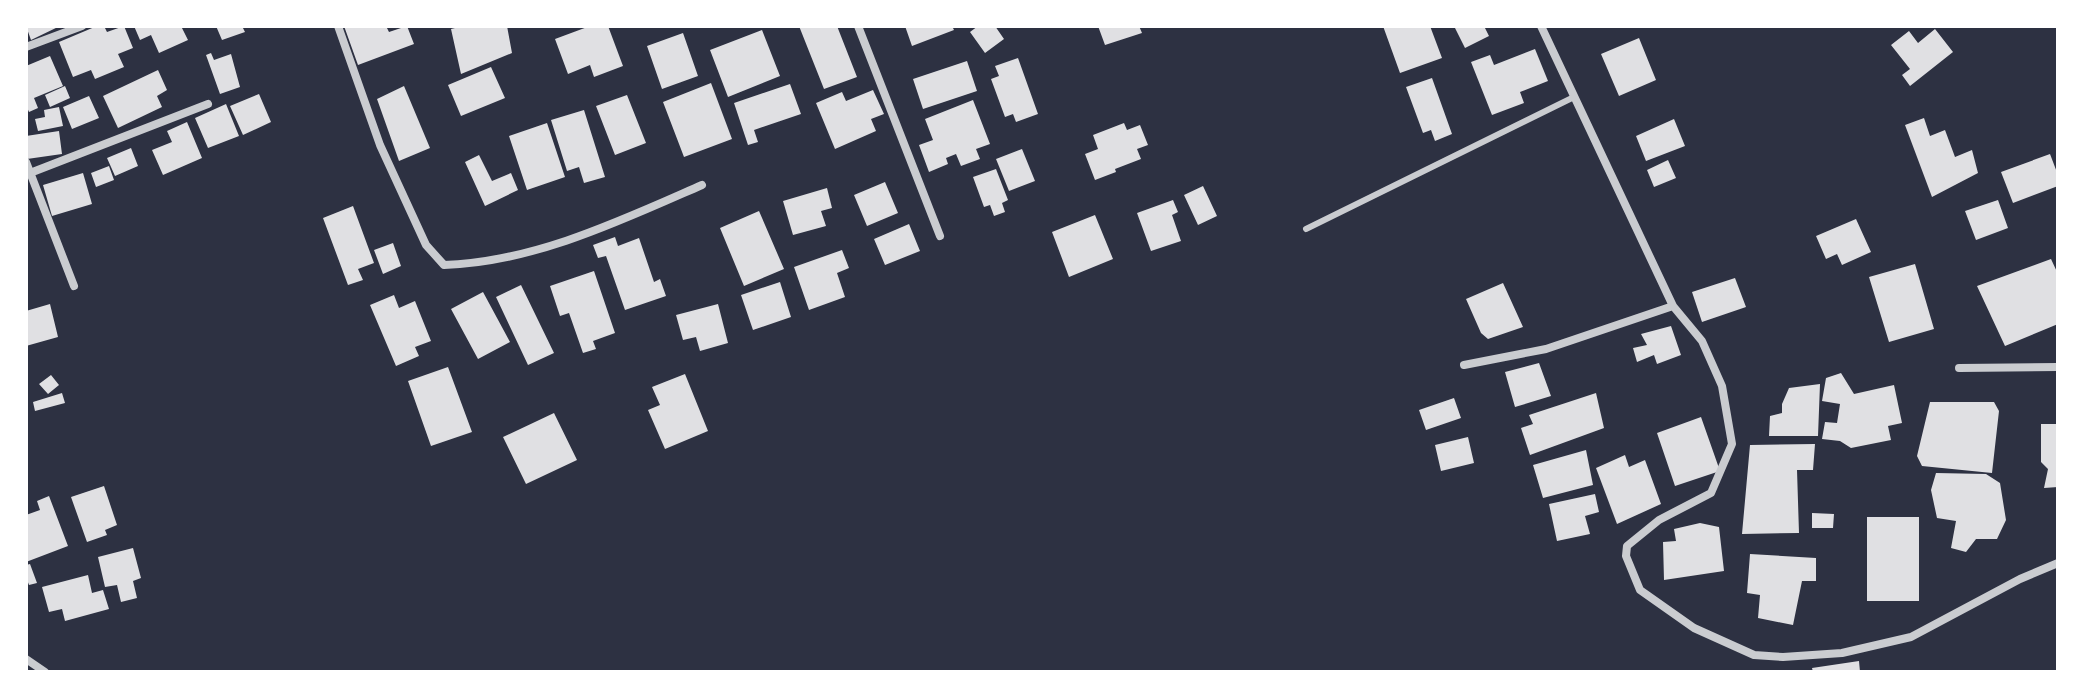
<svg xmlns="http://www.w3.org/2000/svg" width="2084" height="698" font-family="Quicksand,sans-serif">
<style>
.building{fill:#e0e0e3}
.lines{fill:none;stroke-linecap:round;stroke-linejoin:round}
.service{stroke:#caccd0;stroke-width:6}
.minor{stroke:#caccd0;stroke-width:8}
</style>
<rect width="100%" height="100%" fill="#2d3142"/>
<path class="building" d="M26,26H60L31,40Z
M97,26H104L107,32L124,26L133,48L118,54L124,67L95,79L91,70L73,77L59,42Z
M134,26H181L188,40L159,53L151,35L140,40Z
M216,26H242L245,32L222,40Z
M344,26H386L389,32L407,26L414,44L358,65Z
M463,26H507L512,53L461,74L451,29Z
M590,26H608L623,66L594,77L590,65L568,74L555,39Z
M799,26H837L857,77L824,89Z
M905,26H952L954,30L912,46Z
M978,26H995L1004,39L985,53L970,32Z
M1098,26H1139L1142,33L1105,45Z
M1383,26H1430L1442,58L1400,73Z
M1454,26H1484L1489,36L1465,48Z
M1935,29L1953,52L1910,86L1902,75L1910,69L1891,45L1909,31L1918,43Z
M762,30L780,76L728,97L710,50Z
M683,33L698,76L662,89L647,46Z
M1639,38L1656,80L1619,96L1601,54Z
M1535,49L1548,81L1520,92L1524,103L1492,115L1471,62L1490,55L1494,65Z
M211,53L214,60L231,54L240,87L220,94L206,55Z
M50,56L63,86L34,98L38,108L29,112L26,105V66Z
M1018,58L1038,114L1016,122L1013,114L1005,117L991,79L999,76L995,66Z
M967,61L977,91L923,109L913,79Z
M491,67L505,98L461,116L448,85Z
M158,70L167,90L157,96L162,107L118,128L103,96Z
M1432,78L1452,134L1435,141L1431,130L1423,133L1406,87Z
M711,83L732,139L684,157L663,102Z
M790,84L801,114L754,130L758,142L748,145L734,103Z
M65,86L70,98L50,107L45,95Z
M404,86L430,148L399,161L377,99Z
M873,90L884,114L871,119L876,131L835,149L816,103L842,92L846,101Z
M259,94L271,122L243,135L230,106Z
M627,95L646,143L615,155L596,106Z
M89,96L99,118L72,129L63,107Z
M973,100L990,144L976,149L980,159L961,166L956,154L946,158L948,164L929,172L919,145L933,140L925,119Z
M226,104L239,136L208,148L195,118Z
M59,107L63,126L38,131L35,119L45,117L44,110Z
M584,110L605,177L584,183L579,167L567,171L551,120Z
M1924,118L1930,136L1945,130L1955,157L1972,150L1978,173L1932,197L1905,125Z
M1674,119L1685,146L1646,161L1636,136Z
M187,122L202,158L163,175L152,150L172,142L167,131Z
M547,123L565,177L527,190L509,136Z
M1124,123L1127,130L1140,125L1148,145L1137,149L1141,159L1115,169L1116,172L1095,180L1085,154L1098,149L1093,135Z
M59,131L62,154L27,159L26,136Z
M131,148L138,166L115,176L107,158Z
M1022,149L1035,181L1009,191L996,159Z
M2050,154L2058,175V186L2013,203L2001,172Z
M479,155L492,181L511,173L518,190L485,206L465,162Z
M1668,160L1676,178L1654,187L1647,170Z
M109,166L114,180L96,187L91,173Z
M996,169L1008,200L1002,203L1005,212L994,216L990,205L984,207L973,177Z
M83,173L92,204L52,216L43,185Z
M885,182L898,213L867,226L854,195Z
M1203,186L1217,216L1198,225L1184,195Z
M827,188L832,208L821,211L826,226L793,235L783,201Z
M1173,200L1178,212L1172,215L1181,241L1151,251L1137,213Z
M1998,200L2008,228L1976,240L1965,211Z
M353,206L374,263L358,269L363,280L348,285L323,218Z
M759,211L784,269L744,286L720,228Z
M1095,215L1113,259L1069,277L1052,232Z
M1856,219L1871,252L1842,265L1837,254L1826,259L1816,236Z
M909,224L920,251L885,265L874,239Z
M615,237L618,246L639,238L654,282L660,279L666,296L625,310L606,256L598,258L593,245Z
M393,243L401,266L383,274L374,250Z
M842,250L849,268L837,273L845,297L809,310L794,267Z
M2051,259L2058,274V324L2005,346L1977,286Z
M1915,264L1934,329L1889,342L1869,277Z
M594,271L615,333L593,341L596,349L583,353L569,313L560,316L550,286Z
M1735,278L1746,307L1702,322L1692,292Z
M780,282L791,317L753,330L741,295Z
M1503,283L1523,327L1488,339L1481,333L1466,299Z
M521,285L554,353L528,365L496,297Z
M483,292L510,342L478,359L451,309Z
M394,295L399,308L415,301L431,341L415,347L419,356L396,366L370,305Z
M50,304L58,337L26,346V311Z
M718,304L728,343L700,351L696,337L683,340L676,315Z
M1671,326L1681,355L1657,364L1654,355L1637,362L1633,348L1647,345L1641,334Z
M1539,363L1551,396L1515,407L1505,372Z
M448,367L472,432L431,446L408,381Z
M1841,373L1854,394L1894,385L1902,423L1888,426L1891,440L1851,448L1840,441L1822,439L1825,422L1837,423L1840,404L1822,401L1826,378Z
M685,374L708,431L665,449L648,410L660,405L652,387Z
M51,375L59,385L48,394L39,384Z
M1820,384L1818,436H1769L1770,416L1782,413V404L1789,388Z
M62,393L65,403L35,411L33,402Z
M1596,393L1604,428L1530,455L1521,428L1533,424L1529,415Z
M1454,398L1461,418L1426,430L1419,410Z
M1930,402H1994L1999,411L1992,473L1922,466L1917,456Z
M554,413L577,460L526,484L503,437Z
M1701,417L1720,471L1675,486L1657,433Z
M2041,424H2058V487L2044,488L2048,469L2041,462Z
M1468,437L1474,463L1441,471L1435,445Z
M1815,444L1813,470H1797L1799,533L1742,534L1750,445Z
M1586,450L1593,485L1543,498L1533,465Z
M1625,455L1629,467L1645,460L1661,504L1617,524L1596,468Z
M1936,473L1986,474L2000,483L2006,520L1997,539H1976L1966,552L1951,548L1956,521L1937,518L1931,490Z
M104,486L117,525L105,530L107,535L87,542L71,497Z
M1595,494L1599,512L1585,516L1590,534L1557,541L1549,504Z
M49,496L68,546L26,562V515L40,510L37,501Z
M1812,513L1834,514L1833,528H1812Z
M1867,517H1919V601H1867Z
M1700,523L1719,527L1724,571L1664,580L1663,542L1676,541L1674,529Z
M133,548L141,578L133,581L137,598L121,602L117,585L105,587L98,557Z
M1750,554L1816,558V581H1802L1793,625L1758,618L1760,595L1747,593Z
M30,564L37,583L29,585L26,577V565Z
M88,575L92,593L103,590L109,609L65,621L62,609L49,612L42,587Z
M1859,661L1860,672H1813L1812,668Z"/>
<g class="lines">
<path class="service" d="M1306,229L1574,97"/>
<path class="minor" d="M338,26L380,145L426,245L444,265C534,262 620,221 702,185
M858,26L940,236
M1541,26L1673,306L1702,341L1722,386L1732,444L1711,493L1659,520L1627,546L1626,556L1640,590L1694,628L1754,655L1783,657L1842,653L1911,637L2020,579L2058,563
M26,47L82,26
M26,162L74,286
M30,173L208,104
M1464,365L1546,349L1673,306
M1959,368L2058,367
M26,659L45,672"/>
</g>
<rect width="2084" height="698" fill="none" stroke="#ffffff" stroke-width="56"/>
</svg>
